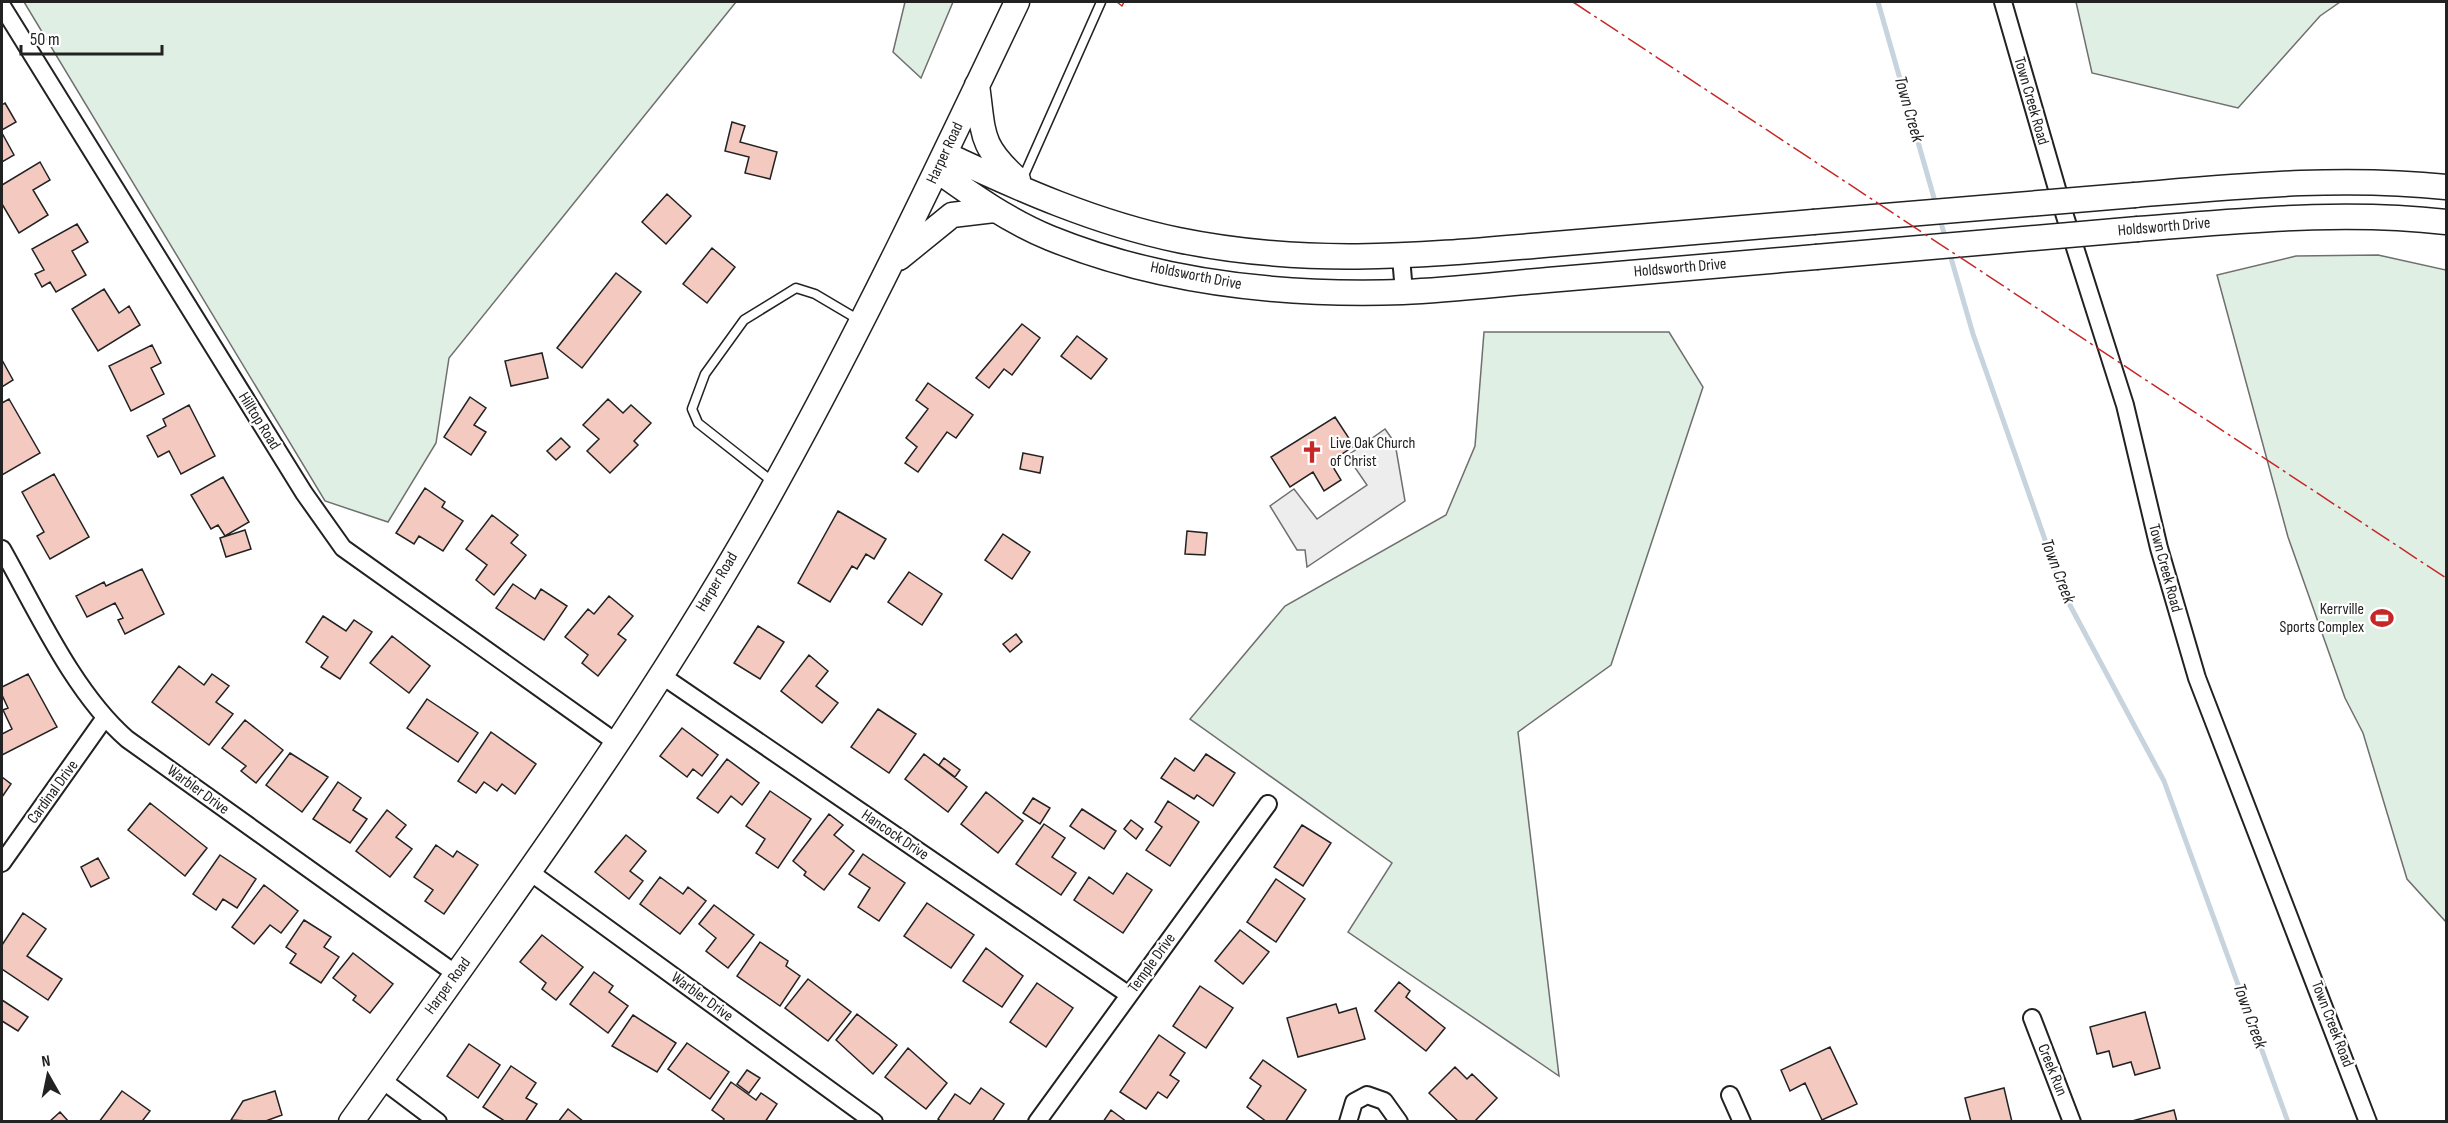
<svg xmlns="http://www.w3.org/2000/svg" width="2448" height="1123" font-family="'Sofia Sans Condensed',sans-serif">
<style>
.green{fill:#e0efe3;stroke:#6f6f6f;stroke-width:1.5}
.parking{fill:#ededed;stroke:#6f6f6f;stroke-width:1.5}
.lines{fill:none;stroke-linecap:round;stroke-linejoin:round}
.stream{stroke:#c7d3dd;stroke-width:5}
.building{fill:#f3c9c0;stroke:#222;stroke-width:1.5}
.service-casing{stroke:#222;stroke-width:11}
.minor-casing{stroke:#222;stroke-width:20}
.secondary-casing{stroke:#222;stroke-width:27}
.service{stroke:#fff;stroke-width:8}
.minor{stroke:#fff;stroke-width:16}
.secondary{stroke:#fff;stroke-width:24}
.secondary-bridge-casing{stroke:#222;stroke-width:27;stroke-linecap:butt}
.secondary-bridge{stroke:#fff;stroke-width:24}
.power{stroke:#c62828;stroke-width:1.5;stroke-dasharray:21 4.5 3 4.5;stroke-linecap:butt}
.labels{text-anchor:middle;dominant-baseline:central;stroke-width:4.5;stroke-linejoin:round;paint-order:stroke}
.street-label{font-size:16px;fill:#222;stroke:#fff}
.poi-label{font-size:16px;fill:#222;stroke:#fff;text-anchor:start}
.water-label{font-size:18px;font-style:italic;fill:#222;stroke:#fff}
</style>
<rect width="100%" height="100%" fill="#fff"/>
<path class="green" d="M24,2H736L449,358L436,443L388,522L325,501Z
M905,2H953L921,78L893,52Z
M2076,2H2340L2320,16L2238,108L2092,73Z
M2378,255L2446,270V922L2407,879L2363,733L2345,698L2288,537L2217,275L2296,256Z
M1484,332H1669L1703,387L1611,665L1518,732L1559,1076L1348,932L1392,863L1190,719L1285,606L1446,515L1475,446Z"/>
<path class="parking" d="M1385,429L1395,443L1405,501L1307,567L1305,550H1297L1270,506L1294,489L1317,519L1367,485L1347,456Z"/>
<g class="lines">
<path class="stream" d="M1878,2L1936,205
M1939,217L1946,239
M1949,251L1973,334L2064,594L2164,781L2288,1122"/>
</g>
<path class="building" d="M5,103L16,122L2,130V105Z
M732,122L745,126L740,142L777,152L770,179L745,173L749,157L725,151Z
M2,133L14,155L2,162Z
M40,162L50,180L33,190L48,215L19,233L2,204V185Z
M667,194L691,216L666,244L642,222Z
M77,224L88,242L72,251L86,275L56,292L50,282L42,287L35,274L44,270L32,249Z
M712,248L735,267L707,303L683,284Z
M616,273L641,292L582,368L557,348Z
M104,289L119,313L129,306L140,325L98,351L72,309Z
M1022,324L1040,338L1012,375L1004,369L989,388L976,378Z
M1077,336L1107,359L1091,379L1061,356Z
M152,345L161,363L151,368L164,394L131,411L109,366Z
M542,353L548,378L511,386L505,361Z
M2,360L13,380L2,387Z
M928,383L973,415L956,438L947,432L918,472L905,463L917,447L906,438L928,409L916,400Z
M470,397L486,408L474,425L486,432L471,455L444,437Z
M9,399L40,453L2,475V403Z
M608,399L623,413L631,405L651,423L634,441L638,445L610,473L587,451L599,439L583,425Z
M189,405L215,456L181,474L169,451L158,457L147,436L166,426L163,419Z
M1335,417L1354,446L1330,462L1341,480L1324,491L1313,472L1290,487L1271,457Z
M561,438L570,447L556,460L547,451Z
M1023,453L1043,457L1040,473L1020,469Z
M54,474L89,537L50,559L37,536L44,532L22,492Z
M223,477L249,522L225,536L218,525L211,529L191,495Z
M425,488L445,502L442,507L463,521L443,551L419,536L414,544L396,533Z
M838,511L886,539L874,559L866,554L857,569L852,566L830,602L798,583Z
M492,515L518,535L511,543L526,555L494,595L476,580L487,565L466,549Z
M245,530L251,549L226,557L220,538Z
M1187,531L1207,533L1205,555L1185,554Z
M1003,534L1030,552L1012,579L985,560Z
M142,569L164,614L125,634L118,620L123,618L115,603L87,617L76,596L104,582L106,586Z
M909,572L942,594L922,625L888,602Z
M513,584L535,599L541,589L567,606L544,640L496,608Z
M609,596L633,616L618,634L626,640L598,676L582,663L588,655L565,637L588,609L594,614Z
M323,616L346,631L354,620L372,632L340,679L321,667L328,657L306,642Z
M758,626L784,642L760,679L734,663Z
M1016,634L1022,642L1010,652L1003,644Z
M392,636L430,666L409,693L370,663Z
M809,655L828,671L816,686L838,703L822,723L781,691Z
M179,666L204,685L212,674L229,686L216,702L233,714L209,745L152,702Z
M28,674L57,727L2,755V734L12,729L3,710L8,708L2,695V687Z
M427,699L478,733L458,762L407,728Z
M878,709L916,734L889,773L851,747Z
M245,720L283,750L256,783L241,771L246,766L222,748Z
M682,728L718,755L702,776L693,769L687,777L660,756Z
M491,732L536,764L515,794L502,784L497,791L484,782L476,793L458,781Z
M290,753L328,777L302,812L266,785Z
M924,754L967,787L948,812L905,779Z
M1206,754L1235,773L1213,806L1197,795L1194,799L1161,778L1175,758L1194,771Z
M944,758L960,770L955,777L939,765Z
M727,759L759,783L742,805L731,796L718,813L697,798Z
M2,777L11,784L2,797Z
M338,782L361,798L353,810L367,819L350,843L313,819Z
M770,791L811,819L778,868L756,853L765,839L746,826Z
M986,792L1023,821L998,853L961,824Z
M1033,798L1050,808L1040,824L1023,813Z
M1168,801L1199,822L1170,866L1146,850L1162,827L1155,822Z
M150,803L207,848L185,876L128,830Z
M1082,809L1116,831L1104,849L1070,826Z
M387,810L406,825L396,837L412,849L390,877L356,851Z
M829,814L843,825L834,835L854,851L824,890L804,875L806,872L793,861Z
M1131,820L1143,829L1136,839L1124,829Z
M1044,824L1065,838L1052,857L1076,873L1061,895L1016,864Z
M1302,825L1331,843L1303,886L1274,867Z
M626,835L646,851L630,871L643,881L629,899L595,872Z
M436,845L453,857L457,851L478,865L444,914L425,901L433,890L414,877Z
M863,854L905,883L879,921L858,907L870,888L849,874Z
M220,855L256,879L237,908L223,899L216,910L193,894Z
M98,858L109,878L91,887L81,867Z
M1127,873L1152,890L1123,933L1074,900L1089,877L1113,894Z
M660,877L683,894L688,887L706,901L680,934L640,904Z
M1276,879L1305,899L1276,942L1247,922Z
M264,885L298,911L281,933L270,925L254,944L232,927Z
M927,903L974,935L951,968L904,936Z
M714,905L754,935L728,968L706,951L716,938L699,924Z
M23,913L46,929L27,956L62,979L48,1000L2,969V945Z
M304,920L331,937L324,947L339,957L321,983L290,963L296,954L286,947Z
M1240,930L1269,952L1243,984L1215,961Z
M542,935L583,967L556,1000L542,989L546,983L520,962Z
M760,942L788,961L786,966L800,976L780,1006L737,976Z
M986,948L1023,976L1002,1007L963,981Z
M353,953L393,984L370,1013L353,1000L356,996L333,978Z
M594,972L613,986L609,992L628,1006L608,1033L570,1004Z
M808,979L851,1012L828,1041L785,1008Z
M1399,982L1410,991L1406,997L1445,1028L1426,1051L1375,1011Z
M1037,983L1073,1008L1046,1047L1010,1022Z
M1200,986L1233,1008L1206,1048L1173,1026Z
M2,1000L28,1017L18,1031L2,1021Z
M1336,1004L1339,1013L1356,1008L1365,1039L1298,1057L1287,1018Z
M2145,1012L2160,1068L2135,1075L2131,1062L2113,1067L2109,1051L2097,1054L2090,1027Z
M857,1014L897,1045L873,1074L836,1040Z
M633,1015L676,1043L657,1072L612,1046Z
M1159,1035L1185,1053L1170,1075L1179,1081L1167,1098L1158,1092L1146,1109L1120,1092Z
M687,1043L729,1072L710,1099L668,1069Z
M469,1044L500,1065L478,1098L447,1076Z
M1830,1047L1857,1104L1822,1120L1805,1083L1790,1091L1781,1070Z
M908,1048L947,1083L926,1109L885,1077Z
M1263,1060L1306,1090L1285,1122H1267L1247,1107L1261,1086L1250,1078Z
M511,1066L536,1083L526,1098L537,1104L525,1122H506L483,1107Z
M1455,1067L1467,1079L1472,1074L1497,1098L1474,1122H1459L1429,1093Z
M747,1070L760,1078L749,1093L737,1084Z
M731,1082L756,1100L761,1093L777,1104L765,1122H722L724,1119L712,1110Z
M981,1088L1004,1104L992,1122H942L938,1119L955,1094L970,1104Z
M2004,1088L2012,1122H1971L1965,1098Z
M122,1091L150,1111L143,1120L146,1122H99Z
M275,1091L282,1115L263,1122L231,1120L243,1101Z
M568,1109L584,1122H558Z
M1111,1110L1127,1122H1103Z
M2174,1110L2177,1122L2132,1121Z
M60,1112L69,1122H49Z"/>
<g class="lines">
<g class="service-casing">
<path id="service" d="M1022,180L1101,2
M773,482L698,423L692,409L705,374L744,320L796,288L815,294L859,320"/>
</g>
<g class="minor-casing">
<path id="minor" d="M2003,2L2064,213L2125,405L2159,548L2197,678L2368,1122
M2,6L304,493L343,548L617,743
M1401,257L1404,292
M2,549C37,611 74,693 127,739L456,974
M661,675L1129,995
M2,863L104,719
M530,872L874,1122
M2032,1018L2072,1122
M381,1079L438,1122
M1730,1095L1742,1122
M1037,1122L1268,804
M1348,1122L1354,1102L1367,1095L1384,1101L1399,1122"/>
</g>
<g class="secondary-casing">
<path id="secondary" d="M977,85C984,135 979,145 1018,180
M945,154C1019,189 1096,223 1178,240C1305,266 1415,256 1543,245C1633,237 1723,229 1813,222
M937,170C973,196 1009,221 1050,238C1161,283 1284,296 1403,292C1452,290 1500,284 1548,280C1638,272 1727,264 1816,257
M2135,195C2241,186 2340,176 2446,187
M2138,229C2244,221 2340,210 2446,222
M899,258L952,215L994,210
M351,1122C499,914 653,707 776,483C863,326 940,164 1017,2"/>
</g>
<use href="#service" class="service"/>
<use href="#minor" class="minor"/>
<use href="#secondary" class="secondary"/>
<g class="secondary-bridge-casing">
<path id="secondary-bridge" d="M1813,222L2135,195
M1816,257L2138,229"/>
</g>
<use href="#secondary-bridge" class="secondary-bridge"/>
<path class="power" d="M1117,2L1122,6L1124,2
M1573,2L2446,578"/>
</g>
<defs>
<g id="church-bare" transform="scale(1.8)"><path d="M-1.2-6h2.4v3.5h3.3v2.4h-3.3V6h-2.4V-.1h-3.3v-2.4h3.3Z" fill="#c62828" stroke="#fff" stroke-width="2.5" paint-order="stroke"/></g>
<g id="stadium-bare" transform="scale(1.8)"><path d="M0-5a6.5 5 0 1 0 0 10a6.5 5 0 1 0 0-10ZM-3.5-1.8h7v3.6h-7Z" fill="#c62828" stroke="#fff" stroke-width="2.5" paint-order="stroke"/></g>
</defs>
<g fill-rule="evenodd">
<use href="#church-bare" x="1312" y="452"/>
<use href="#stadium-bare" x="2382" y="618"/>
</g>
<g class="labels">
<g class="street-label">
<text transform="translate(2031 101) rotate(74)">Town Creek Road</text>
<text transform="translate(945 153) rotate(-65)">Harper Road</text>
<text transform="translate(2164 227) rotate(-5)">Holdsworth Drive</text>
<text transform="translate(1680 268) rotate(-5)">Holdsworth Drive</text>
<text transform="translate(1196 276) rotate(11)">Holdsworth Drive</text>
<text transform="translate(259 421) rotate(58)">Hilltop Road</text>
<text transform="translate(2165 568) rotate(75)">Town Creek Road</text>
<text transform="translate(717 582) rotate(-59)">Harper Road</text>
<text transform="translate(198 790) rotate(36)">Warbler Drive</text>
<text transform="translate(53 792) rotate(-54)">Cardinal Drive</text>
<text transform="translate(895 835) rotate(34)">Hancock Drive</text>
<text transform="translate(1152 963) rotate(-54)">Temple Drive</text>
<text transform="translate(448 986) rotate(-54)">Harper Road</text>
<text transform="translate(702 997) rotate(36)">Warbler Drive</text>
<text transform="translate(2332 1024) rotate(69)">Town Creek Road</text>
<text transform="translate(2052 1070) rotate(68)">Creek Run</text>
</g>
<g class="poi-label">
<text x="1330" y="443">Live Oak Church<tspan x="1330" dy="18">of Christ</tspan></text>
<text x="2364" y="609" text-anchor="end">Kerrville<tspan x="2364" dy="18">Sports Complex</tspan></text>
</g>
<g class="water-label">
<text transform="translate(1909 109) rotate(74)">Town Creek</text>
<text transform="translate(2058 571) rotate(69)">Town Creek</text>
<text transform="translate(2250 1016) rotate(70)">Town Creek</text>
</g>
</g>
<rect width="2448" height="1123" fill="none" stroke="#222222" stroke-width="6"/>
<g transform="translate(48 1075) rotate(351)" stroke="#ffffff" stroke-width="4.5" paint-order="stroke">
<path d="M0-4.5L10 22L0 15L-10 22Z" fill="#222222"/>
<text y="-9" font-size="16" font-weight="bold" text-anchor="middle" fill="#222222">N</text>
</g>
<path d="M21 45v9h141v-9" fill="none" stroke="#222222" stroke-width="3"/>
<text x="30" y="45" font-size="18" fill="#222222" stroke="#ffffff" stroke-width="4.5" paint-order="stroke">50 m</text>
</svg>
